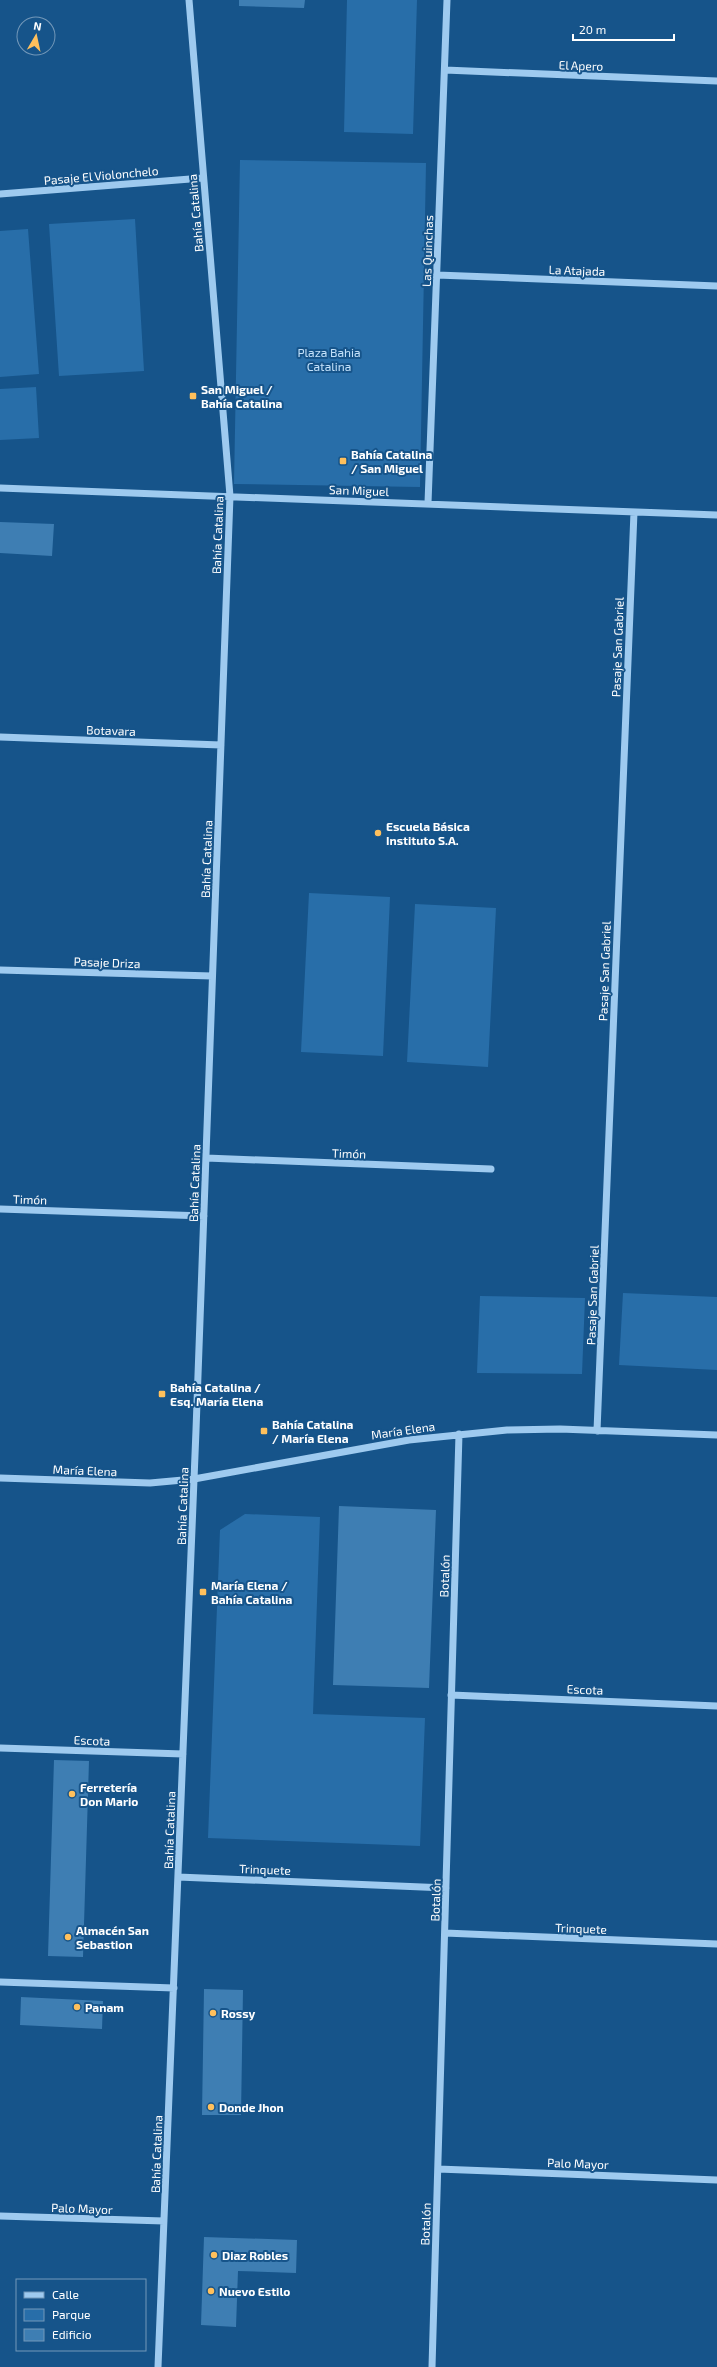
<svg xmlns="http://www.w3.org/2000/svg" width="717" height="2367" font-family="'Exo 2',sans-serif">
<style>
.green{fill:#286ea9}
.building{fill:#3e7eb3}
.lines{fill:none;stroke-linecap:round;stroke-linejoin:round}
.minor{stroke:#9ecaef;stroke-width:7}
.poi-dot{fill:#ffc05c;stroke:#16548a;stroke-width:1.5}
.labels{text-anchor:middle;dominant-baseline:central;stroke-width:4;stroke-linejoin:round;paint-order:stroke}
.street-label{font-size:12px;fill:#fff;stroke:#16548a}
.park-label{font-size:12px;fill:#c4e2fb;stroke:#16548a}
.poi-label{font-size:12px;font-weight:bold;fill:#fff;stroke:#16548a;text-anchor:start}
</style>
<rect width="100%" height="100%" fill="#16548a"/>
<path class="green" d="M347,0H417L413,134L344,132Z
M240,160L426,163L420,487L234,484Z
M135,219L144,371L59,376L49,224Z
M28,229L39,374L0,377V231Z
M36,387L39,438L0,440V389Z
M309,893L390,897L383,1056L301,1052Z
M415,904L496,908L488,1067L407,1062Z
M623,1293L717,1297V1370L619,1365Z
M480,1296L585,1298L582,1374L477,1373Z
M245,1514L320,1517L313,1714L425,1718L420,1846L208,1838L220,1530Z"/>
<path class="building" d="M239,0H305L304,8L239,6Z
M0,522L54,524L52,556L0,553Z
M339,1506L436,1510L429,1688L333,1685Z
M54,1760L89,1761L83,1957L48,1956Z
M204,1989L243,1990L241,2115H202Z
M21,1997L103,2001L102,2029L20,2025Z
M204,2237L297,2240L296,2273L238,2271L236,2327L201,2325Z"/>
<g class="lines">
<path class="minor" d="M445,70L717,81
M0,194L203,178
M437,275L717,286
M0,488L717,515
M428,503L447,0
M0,737L221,745
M0,970L212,976
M206,1158L491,1169
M0,1209L204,1216
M597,1431L634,512
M0,1478L150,1483L194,1479L409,1440L507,1430L560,1429L717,1435
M451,1695L717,1706
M0,1748L183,1754
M178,1877L446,1888
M445,1933L717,1944
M0,1982L174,1988
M438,2169L717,2180
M0,2216L164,2221
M158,2367L196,1430L230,496L189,0
M432,2367L459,1434"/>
</g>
<g class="poi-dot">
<rect x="189" y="392" width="8" height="8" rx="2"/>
<rect x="339" y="457" width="8" height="8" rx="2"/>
<circle cx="378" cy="833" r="4"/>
<rect x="158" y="1390" width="8" height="8" rx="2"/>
<rect x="260" y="1427" width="8" height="8" rx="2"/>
<rect x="199" y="1588" width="8" height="8" rx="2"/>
<circle cx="72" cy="1794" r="4"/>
<circle cx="68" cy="1937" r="4"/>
<circle cx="77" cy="2007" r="4"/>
<circle cx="213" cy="2013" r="4"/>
<circle cx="211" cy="2107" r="4"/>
<circle cx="214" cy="2255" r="4"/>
<circle cx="211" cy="2291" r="4"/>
</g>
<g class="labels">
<g class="street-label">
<text transform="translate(581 65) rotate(2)">El Apero</text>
<text transform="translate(101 175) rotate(-5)">Pasaje El Violonchelo</text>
<text transform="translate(195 213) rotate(-95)">Bahía Catalina</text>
<text transform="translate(427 251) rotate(-88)">Las Quinchas</text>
<text transform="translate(577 270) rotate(2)">La Atajada</text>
<text transform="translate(359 490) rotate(2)">San Miguel</text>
<text transform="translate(217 535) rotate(-88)">Bahía Catalina</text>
<text transform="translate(617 647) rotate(-88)">Pasaje San Gabriel</text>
<text transform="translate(111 730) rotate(2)">Botavara</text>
<text transform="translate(206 859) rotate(-88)">Bahía Catalina</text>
<text transform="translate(107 962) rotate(2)">Pasaje Driza</text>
<text transform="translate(604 971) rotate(-88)">Pasaje San Gabriel</text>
<text transform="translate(349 1153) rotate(2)">Timón</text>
<text transform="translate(194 1183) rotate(-88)">Bahía Catalina</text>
<text transform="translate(30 1199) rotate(2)">Timón</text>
<text transform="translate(592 1295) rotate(-88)">Pasaje San Gabriel</text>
<text transform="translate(403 1430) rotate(-8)">María Elena</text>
<text transform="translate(85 1470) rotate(2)">María Elena</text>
<text transform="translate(182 1506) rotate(-88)">Bahía Catalina</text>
<text transform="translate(444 1576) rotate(-88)">Botalón</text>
<text transform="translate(585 1689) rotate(2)">Escota</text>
<text transform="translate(92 1740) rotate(2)">Escota</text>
<text transform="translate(169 1830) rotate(-88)">Bahía Catalina</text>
<text transform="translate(265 1869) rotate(2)">Trinquete</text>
<text transform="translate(435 1900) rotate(-88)">Botalón</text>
<text transform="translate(581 1928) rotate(2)">Trinquete</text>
<text transform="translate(156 2154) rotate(-88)">Bahía Catalina</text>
<text transform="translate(578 2163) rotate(2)">Palo Mayor</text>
<text transform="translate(82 2208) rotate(2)">Palo Mayor</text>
<text transform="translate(425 2224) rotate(-88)">Botalón</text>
</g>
<g class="park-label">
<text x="329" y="352">Plaza Bahia<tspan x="329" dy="14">Catalina</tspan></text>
</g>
<g class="poi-label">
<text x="201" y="389">San Miguel /<tspan x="201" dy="14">Bahía Catalina</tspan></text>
<text x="351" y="454">Bahía Catalina<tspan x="351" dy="14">/ San Miguel</tspan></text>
<text x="386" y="826">Escuela Básica<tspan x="386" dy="14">Instituto S.A.</tspan></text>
<text x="170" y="1387">Bahía Catalina /<tspan x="170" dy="14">Esq. María Elena</tspan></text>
<text x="272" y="1424">Bahía Catalina<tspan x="272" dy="14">/ María Elena</tspan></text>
<text x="211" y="1585">María Elena /<tspan x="211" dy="14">Bahía Catalina</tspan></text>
<text x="80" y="1787">Ferretería<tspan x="80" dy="14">Don Mario</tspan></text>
<text x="76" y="1930">Almacén San<tspan x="76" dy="14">Sebastion</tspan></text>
<text x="85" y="2007">Panam</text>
<text x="221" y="2013">Rossy</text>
<text x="219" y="2107">Donde Jhon</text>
<text x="222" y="2255">Diaz Robles</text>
<text x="219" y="2291">Nuevo Estilo</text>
</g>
</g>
<rect x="16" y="2279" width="130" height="72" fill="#16548a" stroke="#7398b9"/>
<rect x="24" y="2292" width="20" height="6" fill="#9ecaef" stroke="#7398b9"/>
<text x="52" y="2299" font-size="12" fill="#ffffff">Calle</text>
<rect x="24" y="2309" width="20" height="12" fill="#286ea9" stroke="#7398b9"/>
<text x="52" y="2319" font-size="12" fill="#ffffff">Parque</text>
<rect x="24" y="2329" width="20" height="12" fill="#3e7eb3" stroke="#7398b9"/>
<text x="52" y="2339" font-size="12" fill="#ffffff">Edificio</text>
<g transform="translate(36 36) rotate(9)"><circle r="19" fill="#16548a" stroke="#7398b9"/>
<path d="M0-3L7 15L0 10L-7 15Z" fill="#ffc05c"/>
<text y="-6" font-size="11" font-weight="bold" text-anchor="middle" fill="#ffffff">N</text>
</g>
<path d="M573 34v6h101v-6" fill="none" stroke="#ffffff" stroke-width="2"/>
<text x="579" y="34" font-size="12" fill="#ffffff" stroke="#16548a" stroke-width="3" paint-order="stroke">20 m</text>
</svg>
